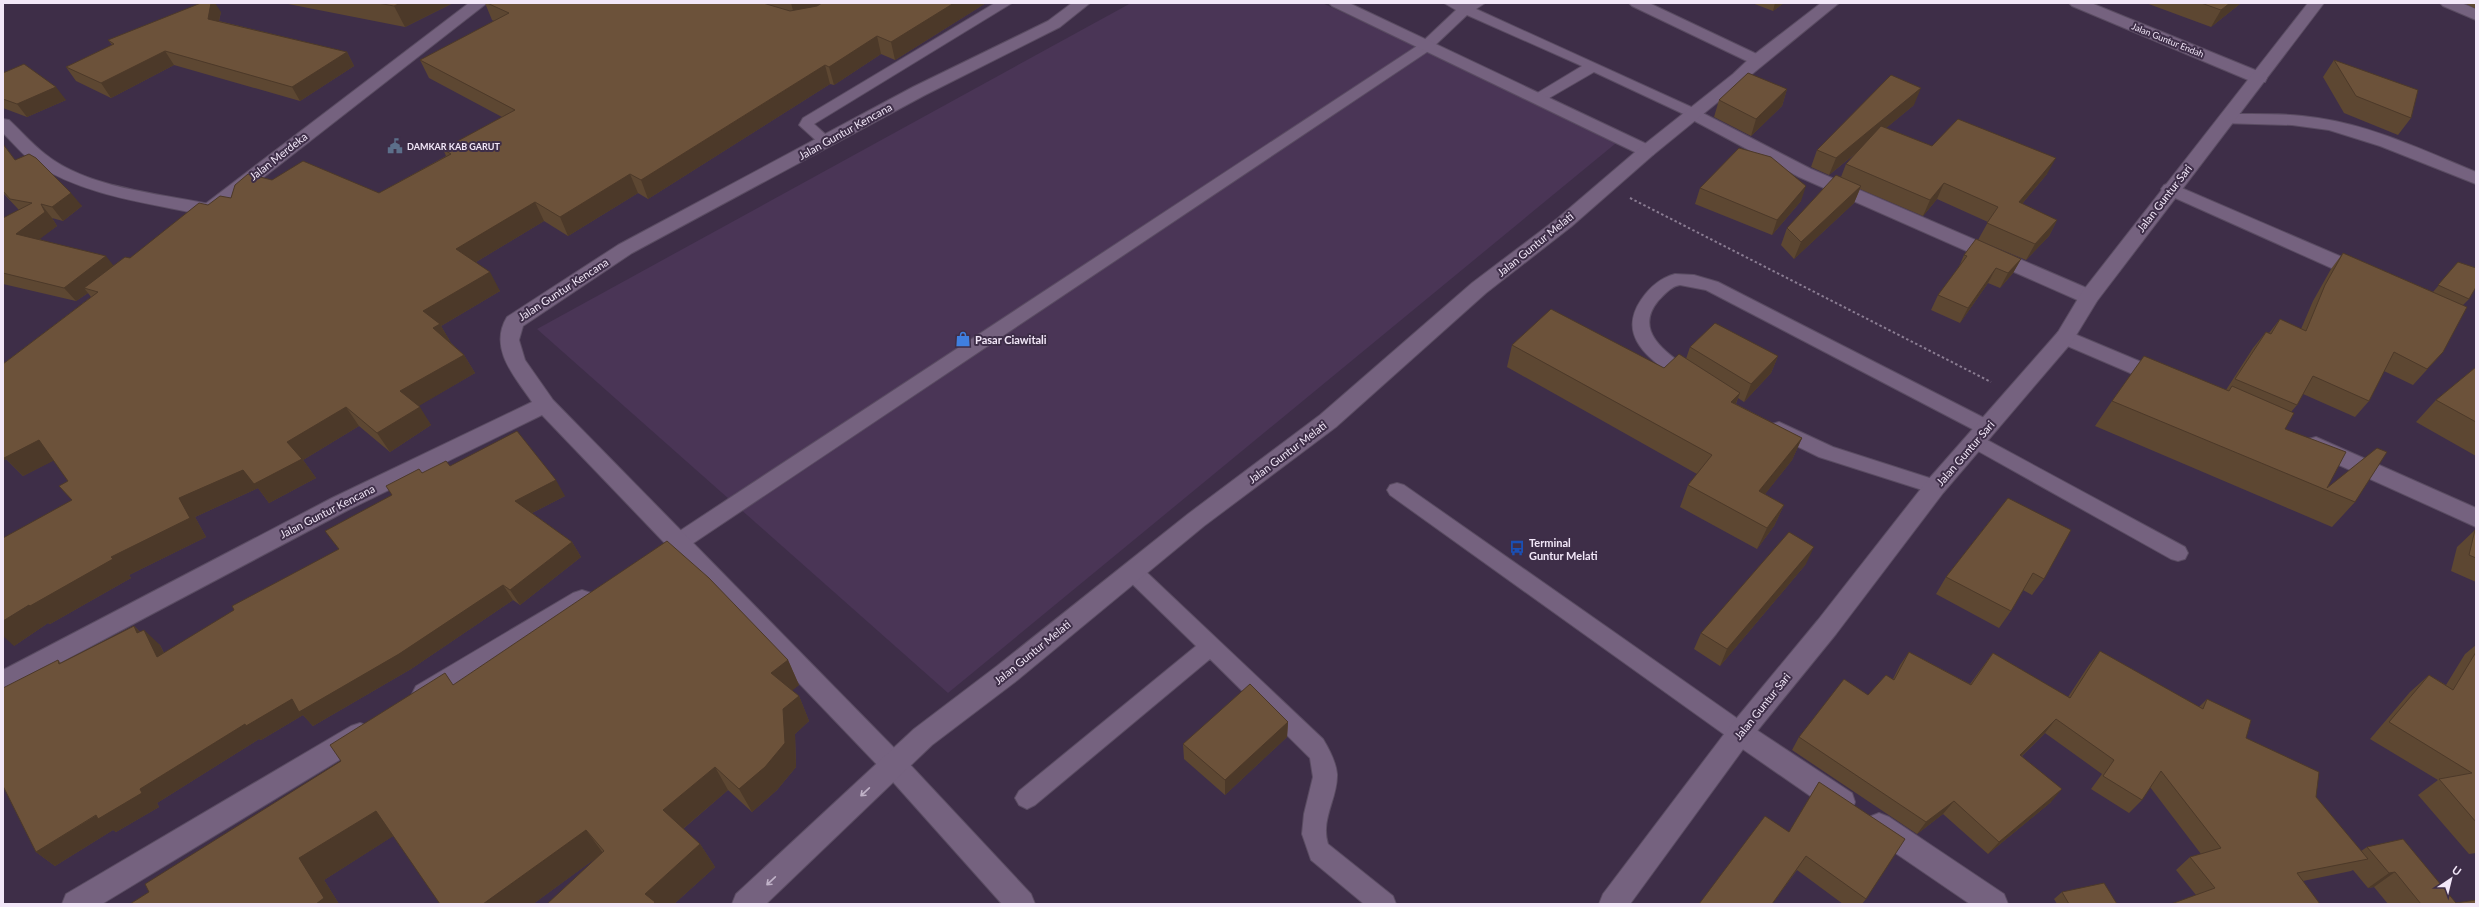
<svg xmlns="http://www.w3.org/2000/svg" width="2479" height="907" font-family="Lato,sans-serif">
<style>
.built{fill:#4a3556}
.lines{fill:none;stroke-linecap:round;stroke-linejoin:round}
.service-casing{stroke:#5a4c62;stroke-width:2}
.minor-casing{stroke:#5a4c62;stroke-width:2}
.tertiary-casing{stroke:#5a4c62;stroke-width:2}
.path{stroke:#8a7c92;stroke-width:2;stroke-dasharray:2.5 2.5;stroke-linecap:butt}
.service{fill:#75627f;fill-rule:evenodd}
.minor{fill:#75627f;fill-rule:evenodd}
.tertiary{fill:#75627f;fill-rule:evenodd}
.wall{fill:#5d4732}
.shaded-wall{fill:#4c3929}
.building{fill:#6c523a;stroke:#4c3929}
.oneway{stroke:#c0b2c8}
.labels{text-anchor:middle;dominant-baseline:central;stroke-width:4;stroke-linejoin:round;paint-order:stroke}
.far-street-label{font-size:9px;fill:#f2e7f8;stroke:#3e2e48}
.far-poi-label{font-size:9px;font-weight:bold;fill:#f2e7f8;stroke:#3e2e48;text-anchor:start}
.street-label{font-size:11px;fill:#f2e7f8;stroke:#3e2e48}
.poi-label{font-size:11px;font-weight:bold;fill:#f2e7f8;stroke:#3e2e48;text-anchor:start}
</style>
<rect width="100%" height="100%" fill="#3e2e48"/>
<path class="built" d="M1131,3H1322L1621,139L948,693L537,329Z"/>
<g class="lines">
<g class="service-casing">
<path id="service" d="M995,3H1012L814,124L834,142L831,145H821L799,125L803,118Z
M1444,3H1485L1476,9L1700,111L1702,114L1695,118L1690,117L1594,72L1544,101H1534L1532,98L1534,95L1582,66L1467,15L1430,50L686,548L679,550L672,548L669,542L672,536L1420,44L1456,10Z
M1675,274L1694,275L1718,282L1994,423L1996,428L1994,433L1987,435L1980,433L1706,290L1680,285C1671,286 1664,295 1658,301C1631,334 1673,357 1696,373L1699,378L1696,383L1690,384L1684,383C1654,362 1615,339 1641,300C1650,287 1660,278 1675,274Z
M1779,422L1833,447L1942,482L1945,487L1942,492L1935,494L1819,457L1772,434L1770,429L1772,424Z
M1976,434L2185,547L2188,553L2185,559L2178,561L2171,559L1969,446L1967,441L1969,436Z
M1397,483L1404,485L1748,726L1751,733L1748,740L1740,743L1732,740L1390,495L1387,490L1390,485Z
M1133,564L1140,566L1323,739C1329,749 1336,762 1337,774C1338,798 1320,819 1328,844L1393,896L1396,904H1364L1311,860L1302,834L1304,814L1313,777L1310,758L1210,659L1035,805L1027,809L1019,805L1015,798L1019,791L1196,646L1126,578L1123,572L1126,566Z"/>
</g>
<g class="minor-casing">
<path id="minor" d="M1072,3H1090L1060,27L925,95L632,253L523,326L519,340L525,360L553,400L903,757L1031,894L1035,904H1002L885,773L542,415L348,510L3,693V670L332,498L532,402C515,377 488,348 507,317L618,245L913,87L1048,21Z
M1329,3H1349L1653,147L1656,151L1653,155H1641L1332,6Z
M1629,3H1649L1763,57L1765,60L1763,63H1751L1632,6Z
M2069,3H2091L2265,74L2267,78L2265,82H2253L2072,6Z
M2440,3H2461L2476,9V20L2443,6Z
M1695,109L1811,169L2096,292L2099,297L2096,302L2089,304L2082,302L1799,177L1689,118L1686,114L1689,110Z
M2227,114C2257,114 2288,113 2318,118C2373,126 2425,151 2476,172V184L2380,146L2329,130L2292,125L2221,123L2218,119L2221,115Z
M3,119L9,120C21,131 32,144 45,154C87,188 157,193 209,204L216,206L218,210L216,214L209,216C150,203 86,197 34,163C23,155 13,143 3,133Z
M2170,183L2370,269L2373,274L2370,279L2363,280L2356,279L2164,193L2161,189L2164,185Z
M2065,330L2170,374L2173,379L2170,384L2163,386L2156,384L2058,342L2055,337L2058,332Z
M2316,437L2476,508V527L2308,451L2305,445L2308,439Z
M582,590L591,593L594,600L591,607L434,702L425,705L416,702L412,694L416,686L573,593Z
M1740,722L1749,725L1852,793L1855,802L1852,811L1842,814L1832,811L1731,741L1727,733L1731,725Z
M360,723L369,726L373,734L369,742L102,904H62L66,894L351,726Z
M1879,813L1889,817L2004,894L2008,904H1970L1869,835L1865,826L1869,817Z"/>
</g>
<g class="tertiary-casing">
<path id="tertiary" d="M469,3H487L210,219H196L194,215L196,211Z
M1821,3H1839L1653,155L1572,226L1486,293L1336,427L1204,526L1015,682L932,745L766,904H732L736,894L914,729L997,666L1188,514L1320,415L1472,283L1558,218L1641,147L1733,74L1751,57Z
M2308,3H2324L2097,301L2072,342L1943,493L1836,634L1749,741L1630,904H1599L1603,894L1731,725L1818,620L1927,481L2058,332L2082,292Z"/>
</g>
<path class="path" d="M1630,198L1991,382"/>
<use href="#service" class="service"/>
<use href="#minor" class="minor"/>
<use href="#tertiary" class="tertiary"/>
</g>
<path class="wall" d="M283,3H453L405,27Z
M485,3H986L895,60L881,54L834,85L830,84L648,199L638,193L568,236L544,221L476,262L500,291L441,326L451,343L464,355L475,373L418,406L431,425L390,452L359,426L303,460L316,478L269,503L258,488L195,517L206,537L129,575L131,578L50,624L48,623L14,646L72,500L68,481L54,460L23,476L6,459L3,461V364L91,297L88,293L76,301L3,284V218L19,210L3,193V144L15,160L82,206L63,221L52,218L57,226L39,239L113,266L130,258L208,205L231,198L272,180L379,193L446,156L443,149L502,117L429,78L420,60L494,21L492,20Z
M1752,3H1784L1773,11Z
M2146,3H2241L2211,27Z
M2465,3H2476V9Z
M221,12L219,21L347,52L354,66L300,101L174,65L111,98L76,81L66,67L112,45L108,40Z
M2334,60L2411,118L2398,135L2344,113L2323,77Z
M3,73L66,100L27,117L3,108Z
M1787,89L1782,106L1751,136L1714,117L1719,100Z
M1914,105L1886,128L1932,146L2047,174L2022,204L2057,220L2049,236L2026,260L1978,240L1988,222L1937,199L1923,216L1860,189L1854,203L1794,259L1781,245L1787,228L1841,177L1846,164L1856,153L1829,175L1811,167L1817,150Z
M1700,188L1801,201L1772,235L1695,204Z
M2343,253L2433,292L2458,262L2469,299L2463,305L2443,352L2413,385L2384,371L2369,401L2355,417L2303,394L2297,405L2291,412L2285,429L2327,488L2355,502L2332,527L2095,426L2112,401L2226,390L2253,348L2266,332L2269,333L2280,319L2301,329L2313,301L2331,269Z
M1964,255L2021,259L2013,273L2000,288L1988,283L1960,323L1931,310L1938,295L1958,269Z
M1512,345L1664,368L1686,359L1690,347L1778,356L1771,373L1744,402L1738,398L1736,404L1802,438L1792,460L1765,494L1784,505L1774,526L1757,549L1680,507L1688,485L1697,474L1507,367Z
M2476,367V456L2416,422L2436,400Z
M450,466L565,496L532,513L572,542L581,557L520,605L513,600L411,669L313,726L303,715L261,740L259,739L157,803L159,807L116,832L113,830L55,866L36,852L58,660L61,663L134,626L140,632L160,645L164,653L339,549L325,531L392,495L422,473Z
M2008,498L2044,579L2032,595L2023,590L2011,611L1999,628L1936,594L1946,577Z
M2475,530L2476,531V582L2451,571L2457,547Z
M1806,564L1720,666L1694,649L1701,633Z
M2476,645V853L2469,854L2418,795L2438,780L2370,739L2410,692L2429,675L2446,685L2465,654Z
M2100,651L2199,707L2207,699L2246,738L2316,797L2361,851L2367,847L2456,903L2476,904H2388L2374,887L2368,888L2353,870L2351,871L2303,881L2196,895L2176,870L2190,857L2201,854L2150,787L2142,800L2129,813L2091,789L2102,774L2045,733L2022,756L2051,802L1988,854L1943,814L1917,834L1792,750L1799,737L1893,679L1900,665L1909,652L1970,684L1993,653L2068,697L2089,665Z
M788,660L799,685L792,690L799,696L809,721L795,734L796,767L777,790L752,812L728,790L683,829L700,844L715,867L674,904H547L600,855L533,904L393,836L324,880L339,904H130L149,892L341,761L454,685Z
M1288,722L1287,737L1225,795L1184,759L1183,744Z
M1819,782L1866,899L1862,904H1843L1797,870L1772,904H1699L1789,832Z
M2062,892L2117,904H2057L2054,899Z"/>
<path class="shaded-wall" d="M211,3H215L221,12L216,32L208,19Z
M401,3H453L405,27L394,6Z
M791,3H835L795,18Z
M954,3H986L895,60L891,42Z
M1775,3H1784L1773,11Z
M2230,3H2241L2211,27L2221,10Z
M877,36L881,54L834,85L829,67Z
M165,51L174,65L111,98L101,83Z
M347,52L354,66L300,101L292,87Z
M825,65L830,84L648,199L641,180Z
M56,87L66,100L27,117L17,104Z
M1921,88L1914,105L1829,175L1836,158Z
M1787,89L1782,106L1751,136L1756,119Z
M2056,158L2047,174L2010,218L2019,202Z
M630,174L638,193L568,236L560,217Z
M1944,183L1937,199L1923,216L1930,200Z
M1806,186L1801,201L1772,235L1777,220Z
M1861,186L1854,203L1794,259L1801,242Z
M71,193L82,206L63,221L52,207Z
M535,202L544,221L466,268L456,249Z
M41,204L52,218L57,226L28,248L16,234Z
M2057,220L2049,236L2026,260L2035,244Z
M106,256L117,270L84,288L88,293L76,301L64,288Z
M2021,259L2013,273L2000,288L2008,273Z
M1996,268L1988,283L1960,323L1968,308Z
M490,272L500,291L441,326L451,343L444,347L423,311Z
M464,355L475,373L412,410L400,391Z
M1778,356L1771,373L1744,402L1751,384Z
M1740,393L1731,415V402Z
M346,407L359,426L303,460L316,478L269,503L258,488L195,517L206,537L129,575L131,578L50,624L48,623L14,646L3,636V621L29,605L111,557L179,498L287,442Z
M420,407L431,425L390,452L377,433Z
M1802,438L1792,460L1750,513L1759,491Z
M39,440L57,459L23,476L6,459L3,461V451Z
M556,480L565,496L524,517L515,501Z
M1784,505L1774,526L1757,549L1767,528Z
M572,542L581,557L520,605L510,590Z
M1814,547L1806,564L1720,666L1727,649Z
M503,585L513,600L411,669L313,726L303,715L261,740L259,739L157,803L159,807L116,832L113,830L55,866L36,852L140,789L245,724Z
M134,626L149,641L144,630L160,645L172,672L157,657L137,633Z
M788,660L799,685L783,698L771,673Z
M799,696L809,721L795,734L796,767L777,790L752,812L739,789L783,709Z
M2056,719L2045,733L2009,768L2020,755Z
M1288,722L1287,737L1225,795V780Z
M715,767L728,790L678,833L663,810Z
M2062,789L2051,802L1988,854L1999,842Z
M1954,801L1943,814L1917,834L1926,822Z
M376,811L398,833L324,880L339,904H316L299,858Z
M586,830L603,853L533,904H483Z
M700,844L715,867L674,904H653L645,894Z
M2395,872L2374,887L2368,888L2389,873Z"/>
<path class="building" d="M201,3H211L208,19L347,52L292,87L165,51L101,83L66,67L114,44L108,40Z
M378,3H401L394,6Z
M487,3H763L790,11L817,6L822,3H954L891,42L877,36L829,67L825,65L641,180L630,174L560,217L535,202L456,249L490,272L423,311L440,324L433,328L464,355L400,391L420,407L377,433L346,407L287,442L302,459L254,484L243,470L179,498L190,518L111,557L113,559L30,606L29,605L3,621V538L72,500L59,486L68,481L39,440L4,458L3,456V364L98,292L84,288L125,257L130,258L199,203L208,205L220,196L231,198L235,185L248,174L272,180L303,161L379,193L451,154L443,149L515,110L420,60L509,13Z
M2201,3H2230L2221,10Z
M2334,60L2418,90L2411,118L2356,96Z
M24,64L56,87L17,104L3,99V73Z
M1748,73L1787,89L1756,119L1719,100Z
M1891,75L1921,88L1836,158L1817,150Z
M1958,119L2056,158L2019,202L2057,220L2035,244L1987,223L1998,207L1944,183L1930,200L1846,164L1881,126L1932,146Z
M3,144L15,160L29,154L36,158L71,193L52,207L41,204L45,212L16,234L106,256L64,288L3,273V218L32,203L10,199L3,191Z
M1739,148L1771,157L1806,186L1777,220L1700,188Z
M1836,175L1861,186L1801,242L1787,228Z
M1976,239L2021,259L2008,273L1996,268L1968,308L1938,295L1967,256L1964,255Z
M2343,253L2467,307L2443,352L2427,369L2394,352L2369,401L2313,376L2297,405L2235,379L2266,332L2271,334L2280,319L2306,331L2325,285Z
M2458,262L2476,268V287L2469,299L2438,285Z
M1551,309L1664,368L1679,354L1740,393L1731,402L1802,438L1759,491L1784,505L1767,528L1688,485L1712,455L1512,345Z
M1715,323L1778,356L1751,384L1690,347Z
M2144,356L2229,391L2232,386L2294,413L2285,429L2346,452L2327,488L2377,448L2387,452L2355,502L2112,401Z
M2476,367V422L2436,400Z
M517,431L556,480L515,501L572,542L510,590L503,585L399,654L299,712L292,699L246,726L245,724L140,789L142,793L98,819L96,815L36,852L3,786V688L58,660L59,664L134,626L137,633L144,630L157,657L234,610L232,606L339,549L325,531L392,495L386,486L419,469L422,473L446,461L450,466Z
M2008,498L2071,530L2044,579L2033,573L2011,611L1946,577Z
M2475,530L2476,531V558L2469,555Z
M1789,532L1814,547L1727,649L1701,633Z
M667,541L709,578L788,660L771,673L799,696L783,709L785,743L765,767L739,789L715,767L663,810L700,844L645,894L655,902L653,904H547L604,851L586,830L483,904H440L376,811L299,858L324,898L316,904H130L149,892L145,884L341,761L330,745L445,673L453,685Z
M2100,651L2203,709L2207,699L2251,720L2246,738L2319,772L2316,797L2368,859L2297,873L2320,904H2171L2215,888L2190,857L2221,848L2161,771L2142,800L2103,776L2114,760L2056,719L2020,755L2062,789L1999,842L1954,801L1926,822L1799,737L1844,679L1868,695L1886,675L1894,680L1909,652L1971,685L1993,653L2070,698Z
M2476,652V822L2439,779L2472,773L2389,722L2429,675L2453,690Z
M1250,684L1288,722L1225,780L1183,744Z
M1819,782L1905,839L1866,899L1806,856L1772,904H1699L1765,816L1789,832Z
M2403,839L2456,903L2476,900V904H2421L2395,872L2389,873L2367,847Z
M2104,883L2117,904H2069L2062,892Z"/>
<defs><path id="oneway-shaft" d="M-6 0H5M1.5-3L5.5 0L1.5 3" fill="none" stroke-width="1.6" stroke-linecap="round" stroke-linejoin="round"/></defs>
<g class="oneway">
<use href="#oneway-shaft" transform="translate(865 792) rotate(137)"/>
<use href="#oneway-shaft" transform="translate(771 881) rotate(137)"/>
</g>
<defs>
<g id="civic-bare" transform="scale(1.2)"><path d="M-.6-6.5H3V-4.5H.6V-3L4-1V1h2V6H-6V1h2V-1L-.6-3ZM-1.2 2.5V6h2.4V2.5Z" fill="#5c6f8a" stroke="#3e2e48" stroke-width="2.5" paint-order="stroke"/></g>
<g id="shop-bare" transform="scale(1.2)"><path d="M-5-2.5h2.3a2.7 3.5 0 0 1 5.4 0H5L5.5 6h-11ZM-1.5-2.5h3a1.5 2.3 0 0 0-3 0Z" fill="#3f7fe0" stroke="#3e2e48" stroke-width="2.5" paint-order="stroke"/></g>
<g id="bus-bare" transform="scale(1.2)"><path d="M-5-6H5V4H4V6H2V4H-2V6H-4V4H-5ZM-3.5-4V0h7V-4ZM-3.5 1.2v1.5H-2V1.2ZM2 1.2v1.5H3.5V1.2Z" fill="#1a4fb4" stroke="#3e2e48" stroke-width="2.5" paint-order="stroke"/></g>
</defs>
<g fill-rule="evenodd">
<use href="#civic-bare" x="395" y="146"/>
<use href="#shop-bare" x="963" y="339"/>
<use href="#bus-bare" x="1517" y="548"/>
</g>
<g class="labels">
<g class="far-street-label">
<text transform="translate(2168 40) rotate(22)">Jalan Guntur Endah</text>
</g>
<g class="far-poi-label">
<text x="407" y="146">DAMKAR KAB GARUT</text>
</g>
<g class="street-label">
<text transform="translate(845 131) rotate(-29)">Jalan Guntur Kencana</text>
<text transform="translate(278 156) rotate(-38)">Jalan Merdeka</text>
<text transform="translate(2164 198) rotate(-52)">Jalan Guntur Sari</text>
<text transform="translate(1535 244) rotate(-39)">Jalan Guntur Melati</text>
<text transform="translate(563 289) rotate(-33)">Jalan Guntur Kencana</text>
<text transform="translate(1287 452) rotate(-37)">Jalan Guntur Melati</text>
<text transform="translate(1965 453) rotate(-49)">Jalan Guntur Sari</text>
<text transform="translate(327 511) rotate(-27)">Jalan Guntur Kencana</text>
<text transform="translate(1032 652) rotate(-39)">Jalan Guntur Melati</text>
<text transform="translate(1762 706) rotate(-51)">Jalan Guntur Sari</text>
</g>
<g class="poi-label">
<text x="975" y="339">Pasar Ciawitali</text>
<text x="1529" y="542">Terminal<tspan x="1529" dy="13">Guntur Melati</tspan></text>
</g>
</g>
<rect width="2479" height="907" fill="none" stroke="#f2e7f8" stroke-width="8"/>
<g transform="translate(2451 879) rotate(35)" stroke="#3e2e48" stroke-width="3" paint-order="stroke">
<path d="M0-3L7 15L0 10L-7 15Z" fill="#f2e7f8"/>
<text y="-6" font-size="11" font-weight="bold" text-anchor="middle" fill="#f2e7f8">U</text>
</g>
</svg>
